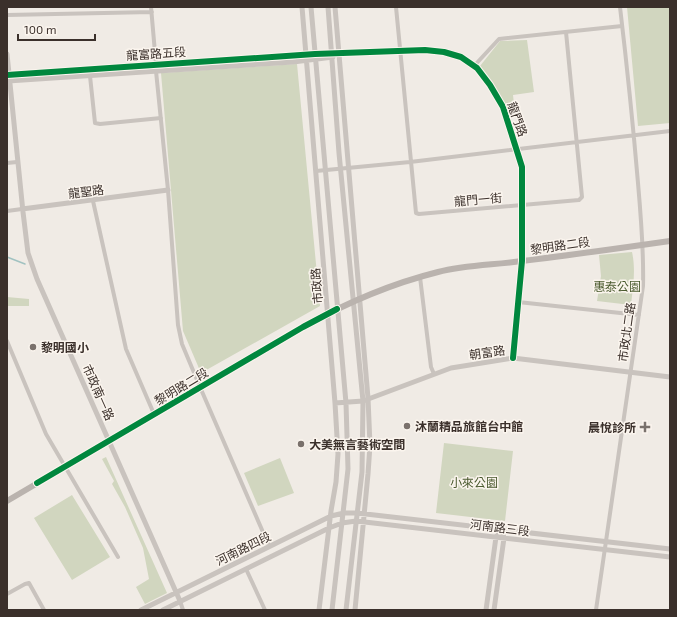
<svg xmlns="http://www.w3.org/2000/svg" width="677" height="617" font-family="'Exo 2','Noto Sans TC',sans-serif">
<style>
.green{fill:#d1d6bf}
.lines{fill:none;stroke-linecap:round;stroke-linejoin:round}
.stream{stroke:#a1c2c1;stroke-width:1.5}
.minor{stroke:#c9c3be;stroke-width:4}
.tertiary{stroke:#c9c3be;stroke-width:5}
.secondary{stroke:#bab3ae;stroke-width:6}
.cycleway-casing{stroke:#fbf5ee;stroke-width:8}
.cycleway{stroke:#00873e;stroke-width:6}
.poi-dot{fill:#7a716c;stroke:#fbf5ee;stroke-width:1.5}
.labels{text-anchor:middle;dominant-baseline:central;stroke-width:3;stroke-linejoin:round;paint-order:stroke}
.street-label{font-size:12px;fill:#3b302b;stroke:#fbf5ee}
.park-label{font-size:12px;fill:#4a5a2e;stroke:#fbf5ee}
.poi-label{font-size:12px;font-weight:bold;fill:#3b302b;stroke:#fbf5ee;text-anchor:start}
</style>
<rect width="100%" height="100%" fill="#f0ebe5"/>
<path class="green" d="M627,7H670V123L638,126Z
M527,40L534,92L513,95L514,104L507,107L493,83L480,66L500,41Z
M297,64L320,306L201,373L183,331L161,73Z
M632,252C636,270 633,287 631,305L597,301L601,276L599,255Z
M7,297L29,299V306H7Z
M444,443L513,451L505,521L436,513Z
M106,457L167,593L145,604L136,587L149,579L143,548L125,507L112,484L114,481L102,459Z
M280,458L294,493L258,506L244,473Z
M72,495L110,557L72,580L34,518Z"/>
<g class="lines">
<path class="stream" d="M7,257L25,264"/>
<path class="minor" d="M151,7L156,64
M396,7L416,213L419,214L579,200L582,197L566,32
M7,15L152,12
M474,66L499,39L622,26
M156,71L168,190L178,325L182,344L200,387L269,546
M90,76L95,123L100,124L161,118
M7,163L17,162
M316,171L410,162L670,131
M93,201L126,349L154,414
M7,211L22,209
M420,277L431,367L434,374
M518,302L639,315
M7,341L46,434L118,557
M246,569L265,610
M7,594L25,584L29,583L44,610
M180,601L183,610
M596,610L643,286C644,252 641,217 638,183C633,124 627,66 620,7"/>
<path class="tertiary" d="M302,7L335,403L338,454L336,482L331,511L319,610
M311,7L346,403L348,469L332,610
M328,7L339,153L363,401L362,472L346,610
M335,7L368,398L370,445L368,474L355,610
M7,54L23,212L28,253L37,279L180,601
M7,75L315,54L425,50L444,52L461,57L477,68L490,85L503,107L522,167V261L513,358
M8,81L293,62L333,57
M22,209L168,190
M335,403L363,401L451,368L513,358L670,377
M141,610L331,516L344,513H357L670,549
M163,610L329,528L342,523L356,521L670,557
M486,610L496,537L498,535
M494,610L504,538L502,530"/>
<path class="secondary" d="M7,501L303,327C346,303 390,284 438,272C465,265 494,265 522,261C572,255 621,248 670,241"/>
<g class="cycleway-casing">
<path id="cycleway" d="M7,75L315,54L425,50L444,52L461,57L477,68L490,85L503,107L522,167V261L513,358
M37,483L303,327L337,309"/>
</g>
<use href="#cycleway" class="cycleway"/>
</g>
<g class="poi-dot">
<circle cx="33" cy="347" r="4"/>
<circle cx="407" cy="426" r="4"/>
<path d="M643 421h4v4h4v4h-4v4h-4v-4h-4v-4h4z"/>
<circle cx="301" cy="444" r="4"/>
</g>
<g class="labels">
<g class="street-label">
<text transform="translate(156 53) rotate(-4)">龍富路五段</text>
<text transform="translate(518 119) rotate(70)">龍門路</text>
<text transform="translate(86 191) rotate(-7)">龍聖路</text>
<text transform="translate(478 199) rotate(-5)">龍門一街</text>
<text transform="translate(560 245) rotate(-8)">黎明路二段</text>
<text transform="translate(316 286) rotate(-95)">市政路</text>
<text transform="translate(626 332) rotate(-82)">市政北二路</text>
<text transform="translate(487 352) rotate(-8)">朝富路</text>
<text transform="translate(181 386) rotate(-31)">黎明路二段</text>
<text transform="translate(99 392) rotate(66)">市政南一路</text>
<text transform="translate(500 527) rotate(7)">河南路三段</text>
<text transform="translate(243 548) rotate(-26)">河南路四段</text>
</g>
<g class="park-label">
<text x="617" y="286">惠泰公園</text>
<text x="474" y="482">小來公園</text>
</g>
<g class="poi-label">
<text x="41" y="347">黎明國小</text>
<text x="415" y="426">沐蘭精品旅館台中館</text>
<text x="636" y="427" text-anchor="end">晨悅診所</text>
<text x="309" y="444">大美無言藝術空間</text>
</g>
</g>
<rect width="677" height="617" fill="none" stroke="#3b302b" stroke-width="16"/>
<path d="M18 34v6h77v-6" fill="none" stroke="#3b302b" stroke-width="2"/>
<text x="24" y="34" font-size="12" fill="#3b302b" stroke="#fbf5ee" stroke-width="3" paint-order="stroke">100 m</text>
</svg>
